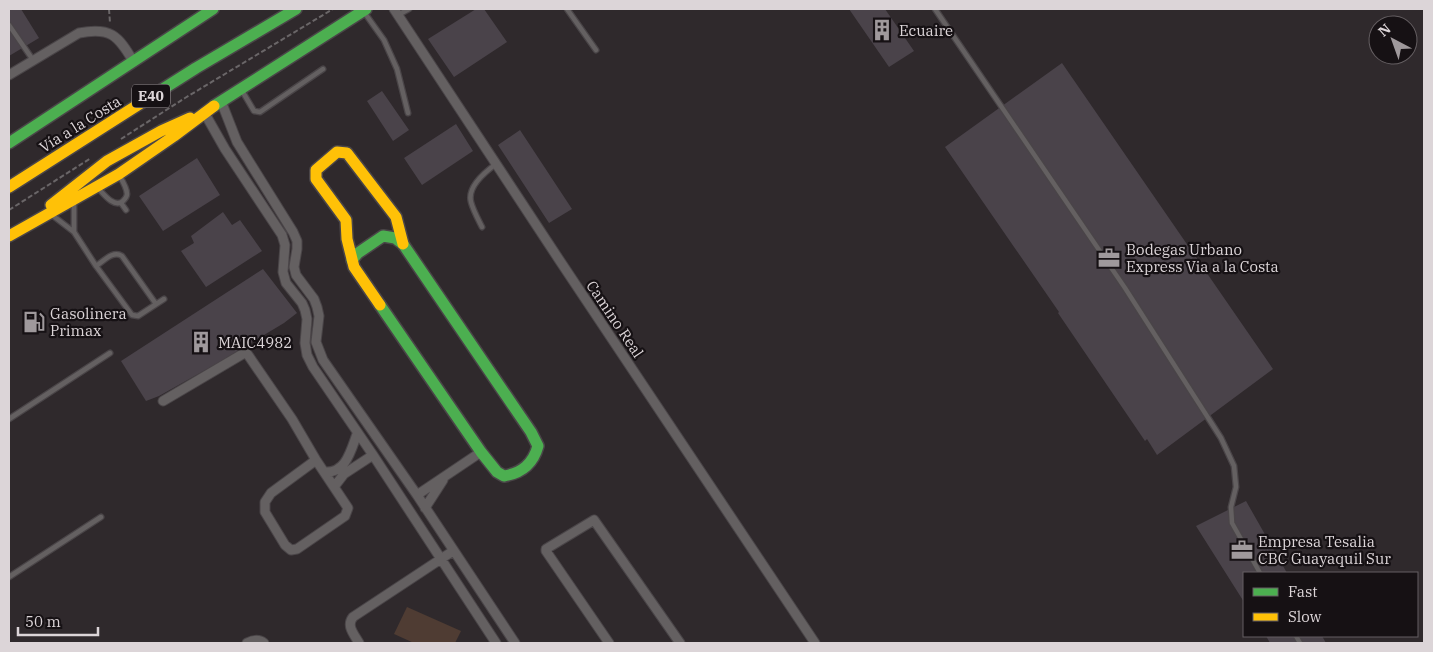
<svg xmlns="http://www.w3.org/2000/svg" width="1433" height="652" font-family="'IBM Plex Serif',serif">
<style>
.green{fill:#4f3c33}
.building{fill:#4a434a}
.lines{fill:none;stroke-linecap:round;stroke-linejoin:round}
.lane-casing{stroke:#4a4548;stroke-width:7}
.street-casing{stroke:#4a4548;stroke-width:11}
.fast-casing{stroke:#4a4548;stroke-width:14}
.slow-casing{stroke:#4a4548;stroke-width:14}
.path{stroke:#6a6668;stroke-width:2;stroke-dasharray:5 2.5;stroke-linecap:butt}
.lane{stroke:#646061;stroke-width:4.5}
.street{stroke:#646061;stroke-width:9}
.fast{stroke:#4caf50;stroke-width:11}
.slow{stroke:#ffc107;stroke-width:11}
.labels{text-anchor:middle;dominant-baseline:central;stroke-width:4.5;stroke-linejoin:round;paint-order:stroke}
.shield{fill:#161114;stroke:#a19a9d;stroke-width:1}
.shield-label{font-size:14px;font-weight:bold;fill:#dcd5d8}
.poi-label{font-size:15px;fill:#dcd5d8;stroke:#161114;text-anchor:start}
.street-label{font-size:15px;fill:#dcd5d8;stroke:#161114}
</style>
<rect width="100%" height="100%" fill="#2f292c"/>
<path class="green" d="M407,607L461,631L455,643H414L394,634Z"/>
<path class="building" d="M9,9H21L39,38L9,56Z
M476,9H484L507,42L454,77L428,39Z
M849,9H885L914,51L889,67Z
M1062,63L1273,369L1157,455L1147,439L1145,441L1058,313L1059,312L945,147Z
M382,91L409,130L393,141L367,101Z
M456,124L473,151L422,185L404,158Z
M520,130L572,209L549,223L498,145Z
M197,158L220,195L163,231L139,196Z
M223,212L232,225L240,220L262,251L206,287L181,251L194,243L191,236Z
M263,269L297,313L284,323L216,364L159,396L146,401L121,361Z
M1246,501L1287,573H1244V602L1196,526Z
M1266,636H1322L1326,643H1270Z"/>
<g class="lines">
<g class="lane-casing">
<path id="lane" d="M567,9L596,50
M935,9L1125,288L1221,438L1234,466L1236,487L1231,507L1232,523L1260,573
M364,12L384,40L397,69L408,113
M398,15L409,9
M9,25L33,60
M241,89L254,111L260,112L323,69
M97,187C103,193 114,209 123,201C125,199 127,196 127,194C127,188 122,180 119,175
M121,203L126,210
M52,215L74,232L96,266L132,315L138,316L164,299
M482,227C478,219 473,210 471,202C467,187 485,172 496,164
M74,232V201
M96,266C104,261 113,250 122,256L156,304
M9,419L110,353
M9,577L101,517
M1296,636L1300,643"/>
</g>
<g class="street-casing">
<path id="street" d="M394,9L560,261L815,643
M9,75L79,33C110,27 118,35 133,61
M221,101L237,142L293,232L297,241V249L294,267L296,275L314,299L317,307L319,316L316,342L323,360L417,495L515,643
M204,112L225,149L282,235L285,245L283,272L286,283L302,303L305,310L307,319L305,343L307,355L313,367L373,455L496,643
M163,401L246,352L292,419L316,460L348,508L345,516L297,549L291,550L285,545L265,512V502L271,493L316,460
M324,472C346,474 351,450 357,434
M334,487L344,474L373,455
M417,495L481,452
M425,508L443,480
M247,643C253,640 259,639 264,643
M359,643C354,634 346,626 353,617L453,551
M609,643L546,551V549L594,520L680,643"/>
</g>
<g class="fast-casing">
<path id="fast" d="M155,94L196,68L296,9
M214,106L366,9
M9,143L213,9
M352,260L358,253L383,236L395,238L403,244L531,432L538,446C533,464 522,473 504,476L497,472L481,452L380,305"/>
</g>
<g class="slow-casing">
<path id="slow" d="M9,187L155,94
M51,205L107,161L161,131L190,118
M9,236L119,174L174,136L214,106
M380,305L354,267L347,239L346,220L316,179V170L337,152L347,153L396,217L403,244"/>
</g>
<path class="path" d="M109,9L110,23
M121,139L185,98L333,9
M9,210L91,158"/>
<use href="#lane" class="lane"/>
<use href="#street" class="street"/>
<use href="#fast" class="fast"/>
<use href="#slow" class="slow"/>
</g>
<defs>
<g id="building-bare" transform="scale(1.725)"><path d="M-4-6H4V6H1V3H-1V6H-4ZM-2.5-4.3h1.7v1.8h-1.7ZM.8-4.3h1.7v1.8H.8ZM-2.5-1h1.7V.8h-1.7ZM.8-1h1.7V.8H.8Z" fill="#9f999c" stroke="#161114" stroke-width="2.5" paint-order="stroke"/></g>
<g id="office-bare" transform="scale(1.725)"><path d="M-6-3h4V-5.5h4V-3h4V5H-6ZM-1-4.5V-3h2v-1.5ZM-6 0V1H6V0Z" fill="#9f999c" stroke="#161114" stroke-width="2.5" paint-order="stroke"/></g>
<g id="fuel-bare" transform="scale(1.725)"><path d="M-5.5-6h7V0h2V4h1.3V-2.5L3-4.5l.8-.8L6-3V5H2.5V1h-1V6h-7ZM-4.2-4.7v3.2H.2V-4.7Z" fill="#9f999c" stroke="#161114" stroke-width="2.5" paint-order="stroke"/></g>
</defs>
<g fill-rule="evenodd">
<use href="#building-bare" x="882" y="30"/>
<use href="#office-bare" x="1109" y="258"/>
<use href="#fuel-bare" x="34" y="322"/>
<use href="#building-bare" x="201" y="342"/>
<use href="#office-bare" x="1242" y="550"/>
</g>
<g class="labels">
<rect class="shield" x="132" y="84.5" width="38" height="23" rx="4"/>
<g class="shield-label">
<text x="151" y="96">E40</text>
</g>
<g class="poi-label">
<text x="899" y="30">Ecuaire</text>
<text x="1126" y="249">Bodegas Urbano<tspan x="1126" dy="17">Express Via a la Costa</tspan></text>
<text x="50" y="313">Gasolinera<tspan x="50" dy="17">Primax</tspan></text>
<text x="218" y="342">MAIC4982</text>
<text x="1258" y="541">Empresa Tesalia<tspan x="1258" dy="17">CBC Guayaquil Sur</tspan></text>
</g>
<g class="street-label">
<text transform="translate(80 124) rotate(-32)">Vía a la Costa</text>
<text transform="translate(615 319) rotate(56)">Camino Real</text>
</g>
</g>
<rect width="1433" height="652" fill="none" stroke="#dcd5d8" stroke-width="20"/>
<rect x="1243" y="572" width="175" height="65" fill="#161114" stroke="#655f62"/>
<rect x="1253" y="588" width="25" height="8" fill="#4caf50" stroke="#655f62"/>
<text x="1288" y="597" font-size="15" fill="#dcd5d8">Fast</text>
<rect x="1253" y="613" width="25" height="8" fill="#ffc107" stroke="#655f62"/>
<text x="1288" y="622" font-size="15" fill="#dcd5d8">Slow</text>
<g transform="translate(1393 40) rotate(319)"><circle r="24" fill="#161114" stroke="#655f62"/>
<path d="M0-4L9 19L0 12L-9 19Z" fill="#9f999c"/>
<text y="-8" font-size="14" font-weight="bold" text-anchor="middle" fill="#dcd5d8">N</text>
</g>
<path d="M18 627v8h80v-8" fill="none" stroke="#dcd5d8" stroke-width="2.5"/>
<text x="25" y="627" font-size="15" fill="#dcd5d8" stroke="#161114" stroke-width="4" paint-order="stroke">50 m</text>
</svg>
